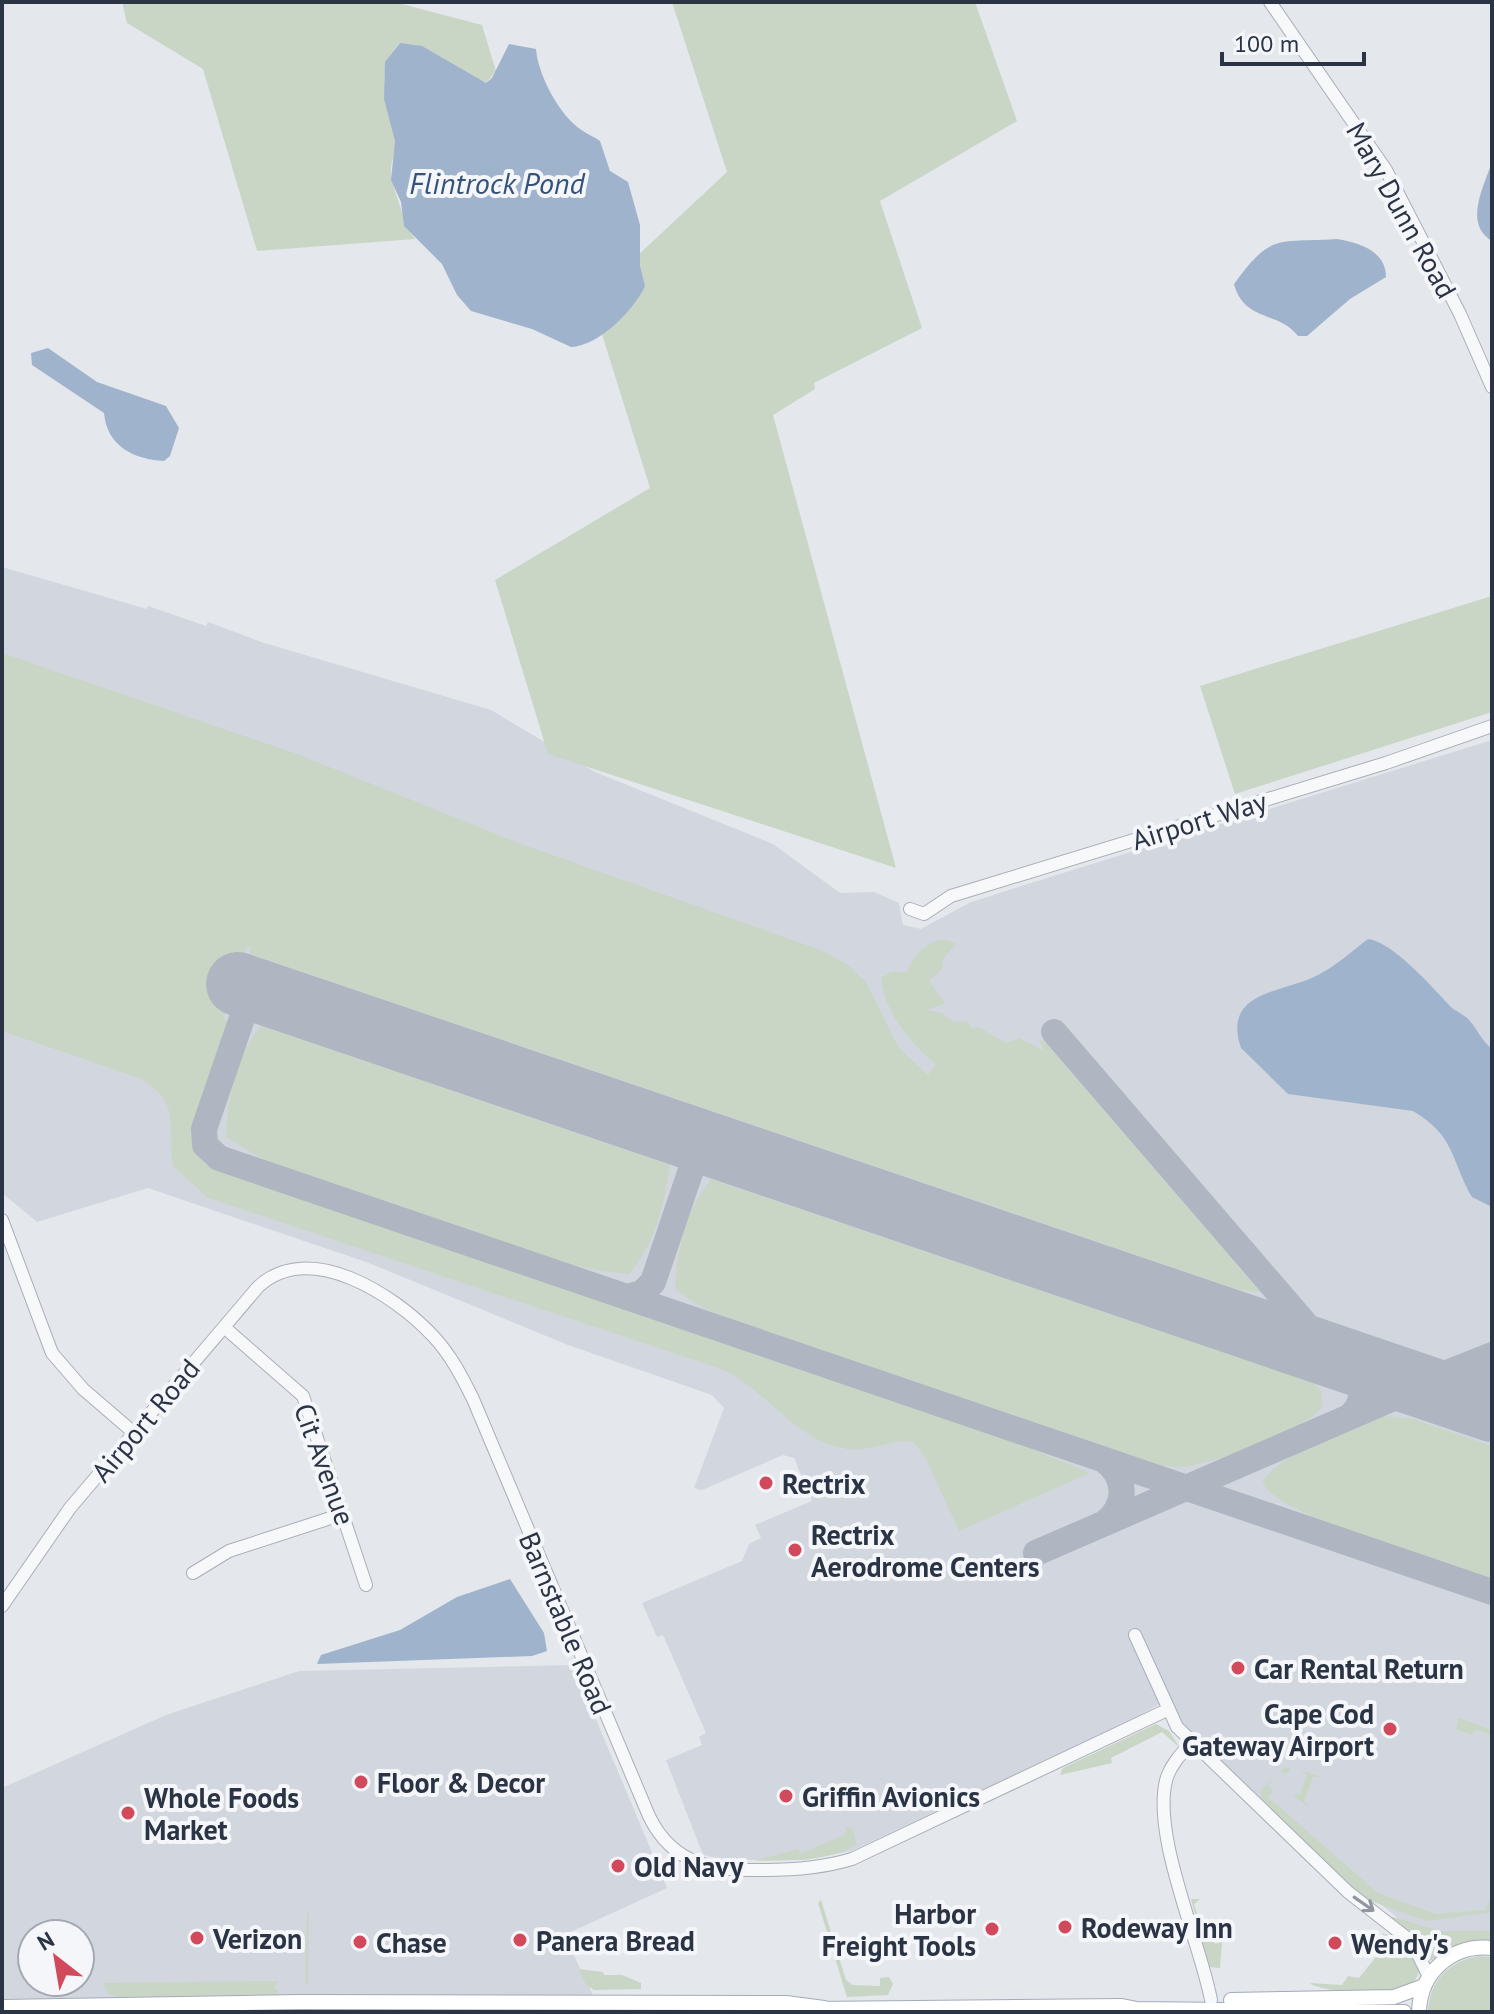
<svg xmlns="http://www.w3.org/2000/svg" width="1494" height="2014" font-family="'PT Sans',sans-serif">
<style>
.built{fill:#d2d6de;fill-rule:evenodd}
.green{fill:#c9d6c5}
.water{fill:#9fb4cc}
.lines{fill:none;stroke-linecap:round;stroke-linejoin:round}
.taxiway{stroke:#b0b6c1;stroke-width:26}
.runway{stroke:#b0b6c1;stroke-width:64}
.minor-casing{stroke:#a9aeb7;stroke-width:14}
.major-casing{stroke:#a3abb8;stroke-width:16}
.minor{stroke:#f7f8fa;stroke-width:12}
.major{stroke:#fff;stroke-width:14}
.oneway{stroke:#9196a0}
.poi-dot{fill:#d1495b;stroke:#f4f6f9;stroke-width:3}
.labels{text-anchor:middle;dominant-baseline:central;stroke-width:8;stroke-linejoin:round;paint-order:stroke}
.street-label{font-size:28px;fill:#2b3445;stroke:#f4f6f9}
.poi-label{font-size:28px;font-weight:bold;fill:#2b3445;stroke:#f4f6f9;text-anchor:start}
.water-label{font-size:30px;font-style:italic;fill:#34527a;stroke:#f4f6f9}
</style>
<rect width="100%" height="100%" fill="#e4e7ec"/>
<path class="built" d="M2,567L147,609L148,606L206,626L208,622L261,642L491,710L595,772L773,844L840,893L874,892L899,903L903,925L921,929L969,903L1018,887L1492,740V1939L1432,1947L1308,1843L1183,1726L1169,1699L1124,1724L851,1851L805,1860H727L703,1855L666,1760L702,1745L699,1737L706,1733L663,1635L657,1637L642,1603L742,1561L749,1544L761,1538L755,1525L812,1501L794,1458L783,1455L702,1490L694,1488L724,1408L712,1395L568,1345L369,1263L148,1188L37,1222L2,1193Z
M573,1665L667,1888L564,1935L593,1995L2,1999V1788L166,1715L299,1671ZM32,1934H80V1982H32Z"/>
<path class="green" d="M122,2H394L482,25L496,71L486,83L400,43C369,74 394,108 395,144C395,153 391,161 391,169C390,182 407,229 415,239L257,251L203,69L127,23Z
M672,2H975L1017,121L880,201L922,328L814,383L815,389L773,415L896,868L548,754L495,580L650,488L591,299L727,172Z
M1492,596V712L1235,794L1200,686Z
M2,653L297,754L516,842L823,951L849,966L866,982L898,1047L928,1075L936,1064C911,1045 884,1011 881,978L891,972H907C913,953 936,931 956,944L942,960L943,968L929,981L945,1003L927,1010L942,1013L954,1022L967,1021L972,1029L979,1027L1006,1043L1019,1038L1045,1051L1038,1039L1045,1042L1260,1292L1240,1290L250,954L251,947L247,946L242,962L245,964L223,1019L228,1021L193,1126V1147L205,1164L1003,1437L1090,1473L959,1531L926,1459L914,1442C891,1438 870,1453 847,1449C793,1440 769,1392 724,1370L208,1198L173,1166C166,1130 184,1102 139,1078L2,1031Z
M261,1026L670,1165C664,1205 656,1243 629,1274C557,1268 486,1238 418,1215C353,1193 283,1175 226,1137C228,1098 235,1057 261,1026Z
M711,1179L1314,1383L1321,1392L1323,1405C1313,1428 1203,1469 1176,1467C1123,1464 1059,1433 1008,1416C943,1394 878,1372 813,1349C767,1334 713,1319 675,1289C677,1248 686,1211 711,1179Z
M1384,1416L1413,1419L1492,1446V1580C1457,1568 1265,1512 1263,1481C1280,1454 1353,1423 1384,1416Z
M1459,1718L1492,1730V1735L1475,1729L1472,1735L1456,1729Z
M1156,1724L1169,1731L1180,1748L1162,1732L1111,1758L1112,1763L1060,1775L1063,1768Z
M1285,1767L1290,1768L1286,1774L1280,1771L1268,1785L1273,1791L1268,1797L1378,1893L1436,1914L1485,1910L1489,1901L1492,1912L1427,1921L1362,1898L1263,1801L1260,1791Z
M1300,1770L1321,1777H1313L1304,1801L1310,1808L1293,1795L1300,1794L1307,1775Z
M845,1827L852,1828L857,1845C826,1862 789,1860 754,1861L798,1849L800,1854L846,1834Z
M1191,1899H1200L1194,1904L1202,1930H1208L1215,1944L1222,1942L1220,1968L1209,1967Z
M821,1900L846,1980L853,1985L880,1986V1978L889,1977L893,1984L888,1995L847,1997L818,1903Z
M307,1912L309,1914L308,1985L305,1984Z
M1390,1916L1440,1931H1492V1940L1465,1941L1428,1962L1420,1944Z
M1394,1932L1412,1948L1419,1971C1417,1979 1412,1986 1403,1989C1388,1995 1322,1993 1310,1983L1342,1985L1348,1976L1359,1978L1383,1948V1933L1388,1936Z
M1479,1956L1492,1957V2012H1428C1429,1981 1449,1961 1479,1956Z
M579,1969L603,1972L604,1975H622L641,1983V1989L594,1990L586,1985Z
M278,1981L274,1988L279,1992L276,1995L118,1997L108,1993L103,1983Z"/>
<path class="water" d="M400,43L422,46L486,83L492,78L509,44L536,49C538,75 560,117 583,131C589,135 594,137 600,141L610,171L628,182L640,225V266L645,286C634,310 599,346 571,347L532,329L471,311L457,295L442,264L404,226L401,202L391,180L395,141L384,99L385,62Z
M1492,162V241C1463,224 1484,186 1492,162Z
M1336,239C1357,242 1386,250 1386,277L1350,299L1307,336H1298C1279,311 1244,322 1234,284C1272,232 1277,243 1336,239Z
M48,348L97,382L166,406L179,428L170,456L164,461C133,459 107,446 104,413L32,365L31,353Z
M1368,939C1393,942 1432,987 1449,1005C1455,1012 1463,1013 1469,1020C1478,1030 1481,1040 1492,1049V1207L1472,1197C1450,1158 1456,1137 1413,1111L1288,1094L1241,1048C1221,990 1285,993 1318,975C1336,966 1352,951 1368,939Z
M510,1579L544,1633L547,1651L532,1656L317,1664L321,1655L400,1630L457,1597Z"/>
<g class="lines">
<path class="taxiway" d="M252,989L204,1129L205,1145L219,1158L1492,1592
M1054,1032L1333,1356
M693,1164L709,1150L727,1149
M626,1297L642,1293L653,1282L693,1164L691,1149L675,1131
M1492,1356C1478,1372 1478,1389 1492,1405
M1340,1358C1359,1375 1372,1398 1349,1417
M1398,1378L1439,1376L1492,1355
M1103,1459C1127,1477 1128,1504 1105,1523
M1036,1553L1391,1399L1416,1393L1449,1395"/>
<path class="runway" d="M238,984L1492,1410"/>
<g class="minor-casing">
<path id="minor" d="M1270,2L1386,170L1460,314L1492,387
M910,909L924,914L951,896L1386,763L1492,726
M2,1220L52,1353L83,1389L133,1432
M224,1327L303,1396L366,1585
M193,1573L229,1551L343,1514
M2,1606L70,1508L258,1287C309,1239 395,1295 433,1336C451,1355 462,1377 473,1399L649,1816C673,1866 714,1871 765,1870C795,1870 822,1868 852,1859L1167,1710
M1135,1635L1177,1727L1348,1892L1412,1942L1429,1977
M1192,1742C1182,1753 1172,1763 1167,1777C1150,1832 1200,1941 1211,2000"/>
</g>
<g class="major-casing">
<path id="major" d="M1231,2000L1394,1997L1424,1986
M2,2007L301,2002L786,2003L824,2008
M815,2009L1122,2006L1137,2009L1404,2012
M1419,2012C1420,1972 1452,1944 1492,1948"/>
</g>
<use href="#minor" class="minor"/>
<use href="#major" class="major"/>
</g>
<defs><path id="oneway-shaft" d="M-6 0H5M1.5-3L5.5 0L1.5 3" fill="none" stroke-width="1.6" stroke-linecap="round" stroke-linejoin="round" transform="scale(2)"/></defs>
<use class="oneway" href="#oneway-shaft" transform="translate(1364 1904) rotate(35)"/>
<g class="poi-dot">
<circle cx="766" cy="1483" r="8"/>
<circle cx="795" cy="1550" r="8"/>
<circle cx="1238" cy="1668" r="8"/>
<circle cx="1390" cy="1729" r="8"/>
<circle cx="361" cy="1782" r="8"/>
<circle cx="786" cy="1796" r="8"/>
<circle cx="128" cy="1813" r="8"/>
<circle cx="618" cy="1866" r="8"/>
<circle cx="1065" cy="1927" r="8"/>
<circle cx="992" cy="1929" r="8"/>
<circle cx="197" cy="1938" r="8"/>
<circle cx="520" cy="1940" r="8"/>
<circle cx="360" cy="1942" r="8"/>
<circle cx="1335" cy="1943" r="8"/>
</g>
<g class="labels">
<g class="street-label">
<text transform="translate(1402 210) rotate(61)">Mary Dunn Road</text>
<text transform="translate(1199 820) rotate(-17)">Airport Way</text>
<text transform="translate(145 1420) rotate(-50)">Airport Road</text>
<text transform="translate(325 1464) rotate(70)">Cit Avenue</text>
<text transform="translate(566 1623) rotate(67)">Barnstable Road</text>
</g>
<g class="poi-label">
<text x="782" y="1483">Rectrix</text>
<text x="811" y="1534">Rectrix<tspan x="811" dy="32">Aerodrome Centers</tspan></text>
<text x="1254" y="1668">Car Rental Return</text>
<text x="1374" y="1713" text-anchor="end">Cape Cod<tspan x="1374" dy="32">Gateway Airport</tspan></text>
<text x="377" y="1782">Floor &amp; Decor</text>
<text x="802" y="1796">Griffin Avionics</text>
<text x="144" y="1797">Whole Foods<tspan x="144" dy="32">Market</tspan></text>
<text x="634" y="1866">Old Navy</text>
<text x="976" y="1913" text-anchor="end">Harbor<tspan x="976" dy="32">Freight Tools</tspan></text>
<text x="1081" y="1927">Rodeway Inn</text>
<text x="213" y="1938">Verizon</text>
<text x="536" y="1940">Panera Bread</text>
<text x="376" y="1942">Chase</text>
<text x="1351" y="1943">Wendy's</text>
</g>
<g class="water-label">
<text x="497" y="182">Flintrock Pond</text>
</g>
</g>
<rect width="1494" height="2014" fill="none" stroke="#2b3445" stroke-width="8"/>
<g transform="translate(56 1958) rotate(329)"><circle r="38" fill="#f4f6f9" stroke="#a4a8b1" stroke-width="2"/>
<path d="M0-6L14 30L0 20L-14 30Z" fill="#d1495b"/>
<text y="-12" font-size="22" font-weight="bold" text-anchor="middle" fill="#2b3445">N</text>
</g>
<path d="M1222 52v12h142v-12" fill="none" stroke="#2b3445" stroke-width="4"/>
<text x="1234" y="52" font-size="24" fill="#2b3445" stroke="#f4f6f9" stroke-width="6" paint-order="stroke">100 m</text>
</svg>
